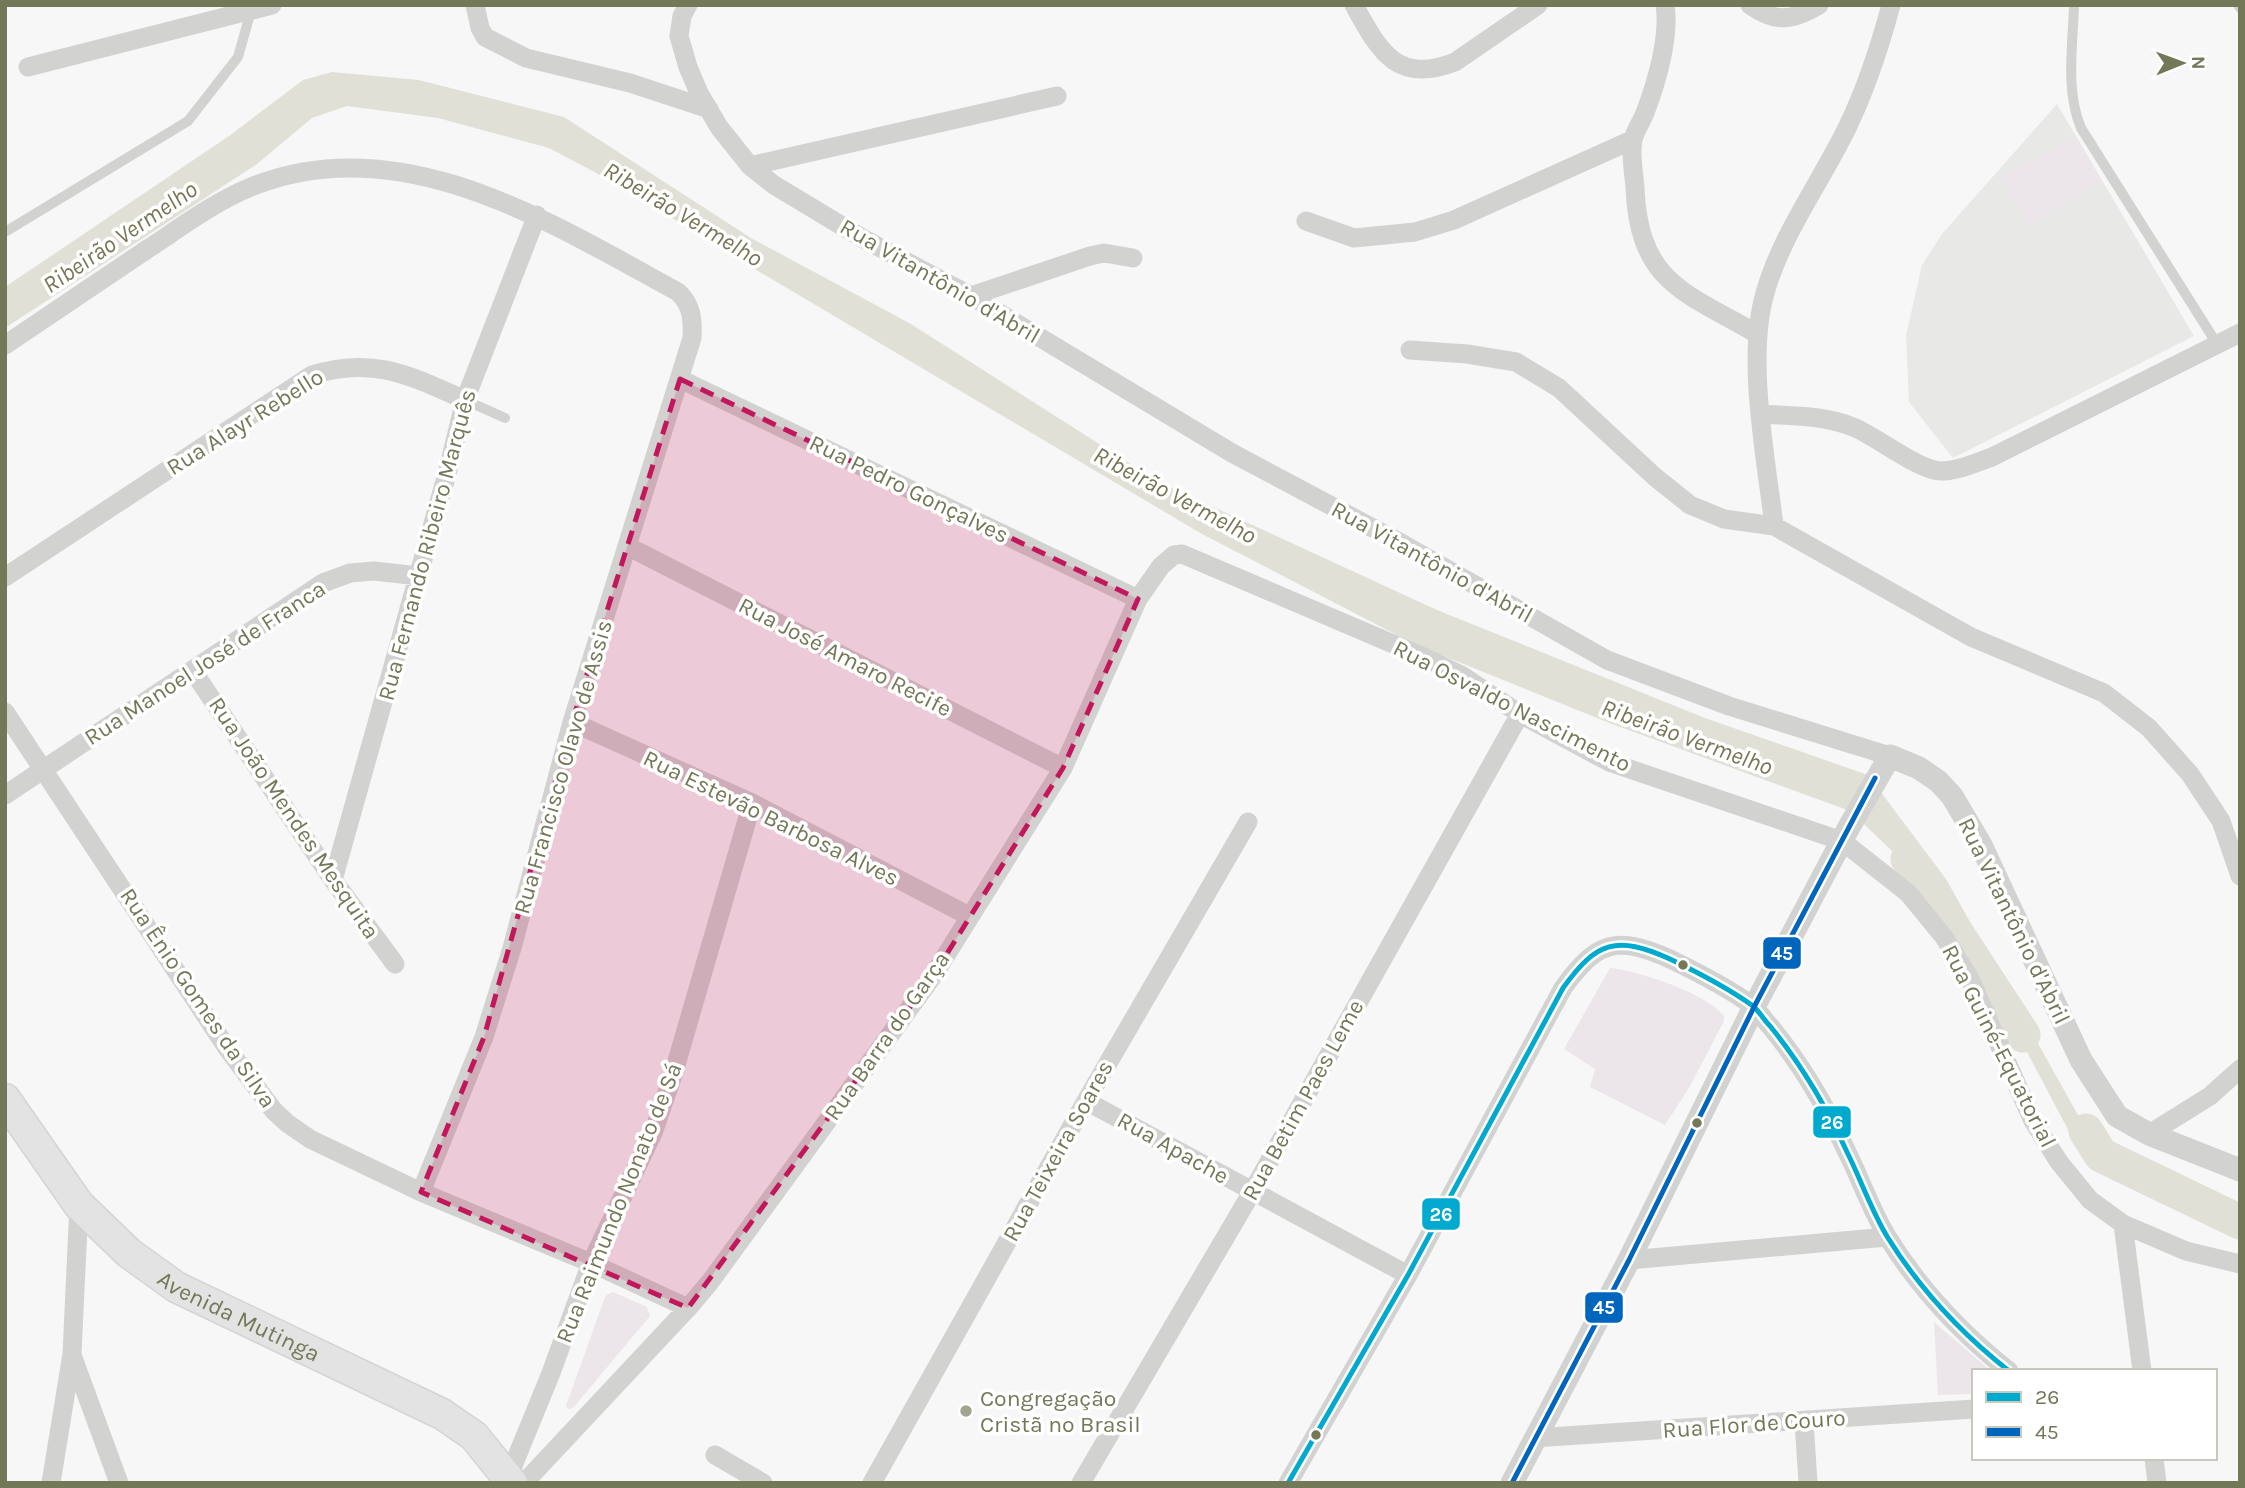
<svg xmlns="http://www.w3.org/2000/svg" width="2245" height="1488" font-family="Karla,sans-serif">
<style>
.built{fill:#e8e8e6}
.green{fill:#ece5ea}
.water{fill:#e0e0d7}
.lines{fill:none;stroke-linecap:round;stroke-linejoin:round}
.river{stroke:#e0e0d7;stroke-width:35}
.primary-casing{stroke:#d4d5d2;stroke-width:33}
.service{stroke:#d2d2d0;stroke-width:10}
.minor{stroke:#d2d2d0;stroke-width:19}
.tertiary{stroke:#d2d2d0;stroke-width:23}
.primary{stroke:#e4e3e3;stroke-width:30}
.bus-1-casing{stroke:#fff;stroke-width:10}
.bus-2-casing{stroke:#fff;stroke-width:10}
.bus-1{stroke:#00a9ce;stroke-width:5}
.bus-2{stroke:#0065bd;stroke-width:5}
.marked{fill:#c2185b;fill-opacity:0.2;stroke:#c2185b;stroke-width:5;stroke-dasharray:14 9;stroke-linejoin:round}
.bus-dot{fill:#737858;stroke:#fff;stroke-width:2.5}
.poi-dot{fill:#a2a490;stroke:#fff;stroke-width:2.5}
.labels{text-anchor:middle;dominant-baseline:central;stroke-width:7;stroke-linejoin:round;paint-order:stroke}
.street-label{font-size:23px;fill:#737858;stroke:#fff}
.poi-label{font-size:23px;fill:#737858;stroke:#fff;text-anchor:start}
.water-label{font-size:24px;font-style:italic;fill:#767657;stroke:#fff}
.line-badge{stroke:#fff;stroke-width:2.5}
.badge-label{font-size:19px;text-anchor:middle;font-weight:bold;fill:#fff}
</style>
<rect width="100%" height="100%" fill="#f8f7f8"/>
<path class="built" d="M2057,104L2194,336L1953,458L1909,402L1906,335L1922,265L1942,234Z"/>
<path class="green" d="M2076,136L2102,182L2028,225L2001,178Z
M1610,968C1639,971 1706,993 1724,1016V1021L1689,1088L1665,1125L1590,1087L1595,1069L1564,1049Z
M613,1292L647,1307L650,1316L573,1408L568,1409L566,1406L605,1297L608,1294Z
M1934,1322L1991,1371H1974V1394L1938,1395Z"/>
<path class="water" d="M332,72L419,80L564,117L751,238L911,324L1159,482L1437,610L1705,718L1868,775L1946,879L2083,1124L2137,1182L2240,1221V1237L2184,1209L2112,1180L2073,1139L1971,946L1911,869L1850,811L1612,724L1414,644L1202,534L731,255L621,186L549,148L438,118L347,106L312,118L257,164L5,328V287L229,136L303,80Z"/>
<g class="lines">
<path class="river" d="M1908,859L2023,1035
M2086,1131L2101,1155L2240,1222"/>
<g class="primary-casing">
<g id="primary">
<path id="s1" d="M5,1099L79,1205L129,1253L176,1287L442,1414L474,1436L512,1483"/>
</g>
</g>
<path class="service" d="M2074,5C2073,45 2065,90 2081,128L2217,344
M2238,5L2240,8
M5,232L188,121L238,57L251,11
M465,400L505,418"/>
<path class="minor" d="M475,5L480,28L485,37L526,58L630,83L709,109
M688,5L682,16L679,36L688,67L699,93L719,127L750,166L774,185L862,238L971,296L1232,453L1401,543L1607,660L1729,706L1890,756
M1354,5C1379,50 1396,85 1455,62L1538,5
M1665,5C1670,36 1657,81 1646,110C1643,120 1635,130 1633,140C1630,154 1634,174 1635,188C1639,283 1685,292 1757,334
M1750,5C1775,23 1792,21 1819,5
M28,67L272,5
M750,166L1057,96
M1306,221L1354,238L1415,232L1454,220L1632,140
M971,296L1090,256L1104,253L1133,258
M5,345C52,313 99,282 146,250C180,228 214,202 251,187C400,126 551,223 678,292C692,305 693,320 692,338L572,722L512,948L484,1037L421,1192
M1410,350L1467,354L1516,362L1559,388L1655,477L1690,505L1724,519L1774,526L1971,637L2104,693L2149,728L2190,774L2221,821L2240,876
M680,379L1138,599
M1761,414C1792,416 1824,415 1853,427C1876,436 1918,470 1940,471C1958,471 1975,463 1992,457L2240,333
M1774,526C1766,458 1746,358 1765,293C1782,233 1821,182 1848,126C1866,88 1880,46 1891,5
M627,546L1063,768
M5,577L312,375C373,356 409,375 465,400
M193,671L333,880L395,964
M5,712L227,1048L274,1111L287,1123L310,1139L421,1192L591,1263L688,1308
M572,722L752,803L969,916
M5,795L323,583L350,573L374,571L419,576
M333,880L448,470L465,400L537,215
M1086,1101L1408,1275
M2149,1134L2210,1096L2240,1069
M2123,1224L2142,1371
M1629,1260L1887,1237
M72,1355L119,1483
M1804,1421L1808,1483
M1534,1438L1974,1409
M715,1455L763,1483
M2154,1458L2157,1483
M508,1478L551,1373L591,1263L653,1133L673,1075L752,803
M51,1483L72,1354L79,1205
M524,1483L688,1308L710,1282L933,976L1063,768L1138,599L1161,566L1174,555L1182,554L1426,658L1461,675L1520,714L1609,762L1842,841L1908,893L1944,937L1970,979L2033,1121L2059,1162L2090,1200L2123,1224L2186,1251L2240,1264
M872,1483L1086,1101L1248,822
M1081,1483L1252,1192L1520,714
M1288,1483L1408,1275L1563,988C1597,941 1616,935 1670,959C1697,972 1728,988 1753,1006C1759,1011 1764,1020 1770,1026C1801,1064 1827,1108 1847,1152C1861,1180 1872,1212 1888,1238C1920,1289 1962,1334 2009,1371"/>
<path class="tertiary" d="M1512,1483L1629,1260L1754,1007L1849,827L1890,756L1919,768L1938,781L1952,796L1981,845L2081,1060L2117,1116L2149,1134L2240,1170"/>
<use href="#primary" class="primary"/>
<g class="bus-1-casing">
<path id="bus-1" d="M1288,1483L1408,1275L1563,988C1597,941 1616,935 1670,959C1697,972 1728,988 1753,1006C1759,1011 1764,1020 1770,1026C1801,1064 1827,1108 1847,1152C1861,1180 1872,1212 1888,1238C1920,1289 1962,1334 2009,1371"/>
</g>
<g class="bus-2-casing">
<path id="bus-2" d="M1512,1483L1629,1260L1754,1007L1875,778"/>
</g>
<use href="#bus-1" class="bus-1"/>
<use href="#bus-2" class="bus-2"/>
</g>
<path class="marked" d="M680,379L1138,599L1063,768L933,976L688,1308L421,1192L484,1037L572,722Z"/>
<g class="bus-dot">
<circle cx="1683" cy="965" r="6"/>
<circle cx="1697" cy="1123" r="6"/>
<circle cx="1316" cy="1435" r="6"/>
</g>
<circle class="poi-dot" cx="966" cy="1411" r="7"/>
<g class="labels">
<g class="street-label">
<text transform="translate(940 281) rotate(30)">Rua Vitantônio d'Abril</text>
<text transform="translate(245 422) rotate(-32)">Rua Alayr Rebello</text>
<text transform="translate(909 489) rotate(26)">Rua Pedro Gonçalves</text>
<text transform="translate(427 545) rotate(-75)">Rua Fernando Ribeiro Marquês</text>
<text transform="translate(1432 562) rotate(29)">Rua Vitantônio d'Abril</text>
<text transform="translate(845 657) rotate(27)">Rua José Amaro Recife</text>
<text transform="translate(205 663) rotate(-33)">Rua Manoel José de Franca</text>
<text transform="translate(1512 706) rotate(27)">Rua Osvaldo Nascimento</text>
<text transform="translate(563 767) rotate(-74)">Rua Francisco Olavo de Assis</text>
<text transform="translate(294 818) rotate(56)">Rua João Mendes Mesquita</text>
<text transform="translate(771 818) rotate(26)">Rua Estevão Barbosa Alves</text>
<text transform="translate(2014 921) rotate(64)">Rua Vitantônio d'Abril</text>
<text transform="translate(198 998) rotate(56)">Rua Ênio Gomes da Silva</text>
<text transform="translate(887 1036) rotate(-55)">Rua Barra do Garça</text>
<text transform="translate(1999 1046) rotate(63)">Rua Guiné-Equatorial</text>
<text transform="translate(1303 1100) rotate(-61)">Rua Betim Paes Leme</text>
<text transform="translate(1173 1148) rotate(29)">Rua Apache</text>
<text transform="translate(1058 1151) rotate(-61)">Rua Teixeira Soares</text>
<text transform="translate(619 1203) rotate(-68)">Rua Raimundo Nonato de Sá</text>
<text stroke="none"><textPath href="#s1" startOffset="326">Avenida Mutinga</textPath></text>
<text transform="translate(1754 1424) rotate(-4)">Rua Flor de Couro</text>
</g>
<g class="poi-label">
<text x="980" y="1398">Congregação<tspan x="980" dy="26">Cristã no Brasil</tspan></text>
</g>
<g class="water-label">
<text transform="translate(683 214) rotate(31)">Ribeirão Vermelho</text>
<text transform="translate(120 237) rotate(-34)">Ribeirão Vermelho</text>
<text transform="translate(1175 495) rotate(28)">Ribeirão Vermelho</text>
<text transform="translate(1687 737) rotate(20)">Ribeirão Vermelho</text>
</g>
</g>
<g class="line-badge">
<rect x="1762" y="936" width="40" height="34" rx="7" fill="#0065bd"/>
<rect x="1812" y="1105" width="40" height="34" rx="7" fill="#00a9ce"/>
<rect x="1421" y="1197" width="40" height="34" rx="7" fill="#00a9ce"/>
<rect x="1584" y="1291" width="40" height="33" rx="7" fill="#0065bd"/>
</g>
<g class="badge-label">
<text x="1782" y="960">45</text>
<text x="1832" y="1129">26</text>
<text x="1441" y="1221">26</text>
<text x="1604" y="1314">45</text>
</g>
<rect width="2245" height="1488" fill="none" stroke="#737858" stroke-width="14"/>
<rect x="1972" y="1369" width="245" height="91" fill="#ffffff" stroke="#c7c9bc" stroke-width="2"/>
<rect x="1986" y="1392" width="35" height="10" fill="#00a9ce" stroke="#c7c9bc" stroke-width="2"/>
<text x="2035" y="1404" font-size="21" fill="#737858">26</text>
<rect x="1986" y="1427" width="35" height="10" fill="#0065bd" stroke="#c7c9bc" stroke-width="2"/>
<text x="2035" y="1439" font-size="21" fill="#737858">45</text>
<g transform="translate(2182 63) rotate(89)" stroke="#ffffff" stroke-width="5" paint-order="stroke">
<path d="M0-5L12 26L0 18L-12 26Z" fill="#737858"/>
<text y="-10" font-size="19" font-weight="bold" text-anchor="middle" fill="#737858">N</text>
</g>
</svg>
